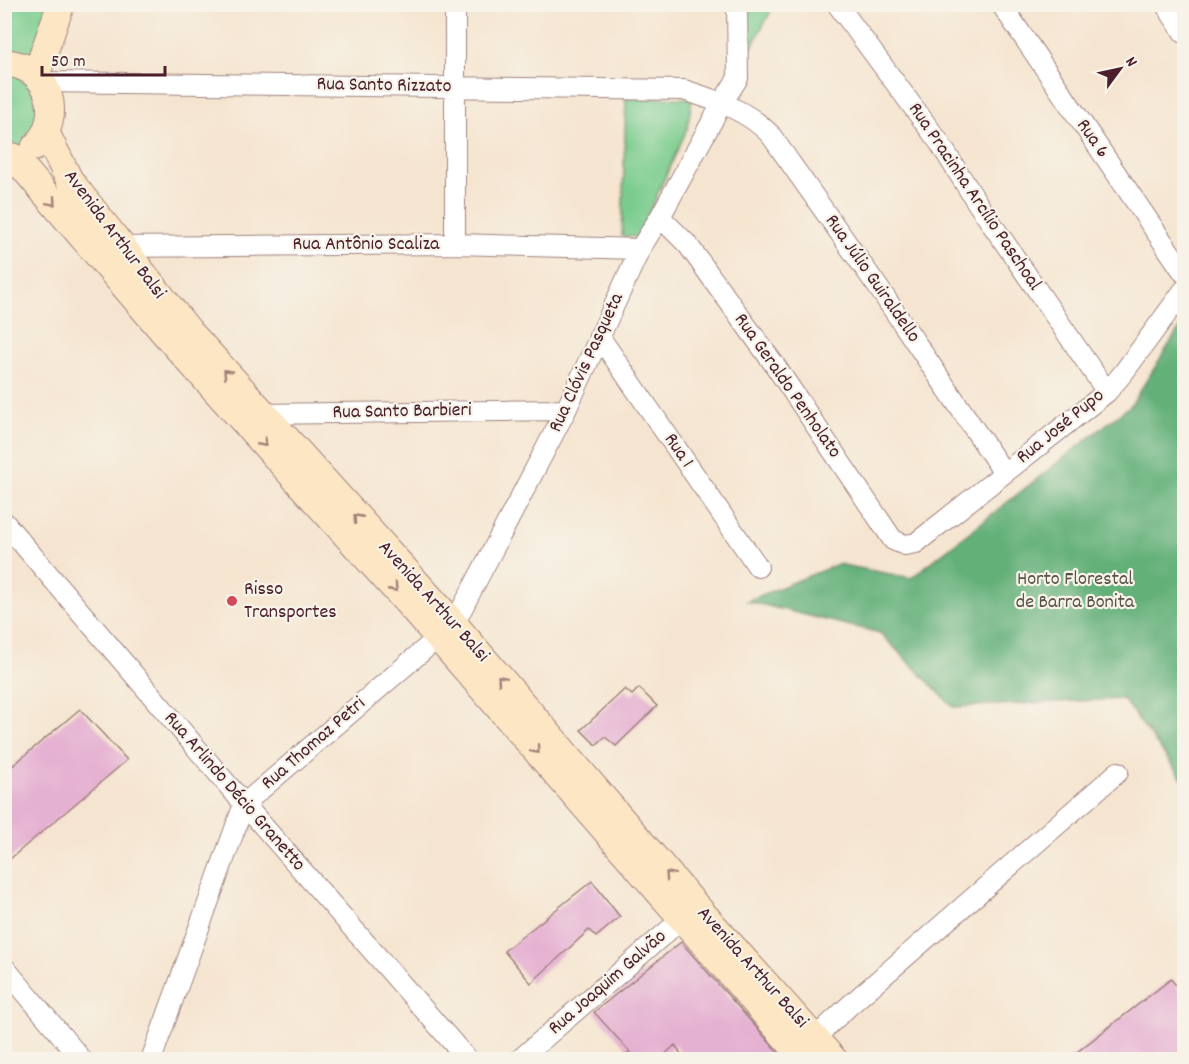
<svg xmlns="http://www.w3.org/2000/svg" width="1189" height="1064" font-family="Dekko,sans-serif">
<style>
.green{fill:#7acc8e;stroke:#62765c;stroke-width:1.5}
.forest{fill:#63b079;stroke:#566852;stroke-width:1.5}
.building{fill:#e5b1d2}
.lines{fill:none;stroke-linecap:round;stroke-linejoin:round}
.street-casing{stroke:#a0827e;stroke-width:22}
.secondary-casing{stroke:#a0827e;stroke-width:29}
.street{stroke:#fff;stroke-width:20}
.secondary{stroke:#fce6c4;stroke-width:27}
.oneway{stroke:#a38278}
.poi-dot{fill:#d1495b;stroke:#f7f3e8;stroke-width:2}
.labels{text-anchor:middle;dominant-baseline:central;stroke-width:4.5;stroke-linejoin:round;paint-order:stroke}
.street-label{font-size:20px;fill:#4a1f2b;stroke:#f7f3e8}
.park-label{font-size:20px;fill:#585349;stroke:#f7f3e8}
.poi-label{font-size:20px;fill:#4a1f2b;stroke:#f7f3e8;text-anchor:start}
</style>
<rect width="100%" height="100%" fill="#f7f3e8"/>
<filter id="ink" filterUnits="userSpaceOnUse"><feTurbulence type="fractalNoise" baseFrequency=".0167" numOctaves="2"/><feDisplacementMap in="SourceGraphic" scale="12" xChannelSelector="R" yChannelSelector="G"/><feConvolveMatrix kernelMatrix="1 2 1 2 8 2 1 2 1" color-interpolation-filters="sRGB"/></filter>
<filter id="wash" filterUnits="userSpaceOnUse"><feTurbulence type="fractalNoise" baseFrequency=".008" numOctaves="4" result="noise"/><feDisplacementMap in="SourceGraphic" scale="24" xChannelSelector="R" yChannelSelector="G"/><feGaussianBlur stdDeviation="1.35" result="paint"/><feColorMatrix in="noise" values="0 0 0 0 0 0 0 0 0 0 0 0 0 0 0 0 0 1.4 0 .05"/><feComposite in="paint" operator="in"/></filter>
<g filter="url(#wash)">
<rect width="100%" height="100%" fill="#f5e5d0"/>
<path class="green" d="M7,5H54L35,70L5,61L4,11Z
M744,5H774L742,65Z
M4,66L45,93L30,146L5,153Z
M626,98H687L692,101L687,129L638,237L622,236Z"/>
<path class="forest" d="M1184,321V781L1123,699L953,707L880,633L747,601L838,564L911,578L1131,405Z"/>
<g id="blocks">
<path class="building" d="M639,688L657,706L616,746L605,737L596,745L581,730L625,689L632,695Z
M80,709L127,760L4,864V773Z
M592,881L620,917L596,937L589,930L531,983L504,951Z
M681,942L784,1059H684L675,1045L660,1059H619L630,1052L594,1012Z
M1171,979L1185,997V1059H1068Z"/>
</g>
</g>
<g filter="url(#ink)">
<use href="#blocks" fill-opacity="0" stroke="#a0827e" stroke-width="1.5"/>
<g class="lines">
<g class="street-casing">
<path id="street" d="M455,4V244
M837,4L939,142L976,201L1107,392
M1001,4L1184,273
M1165,4L1184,33
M43,82L684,90C717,101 745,109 770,134L880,290L1004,473
M660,217L688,245L774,364L893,540L905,545L916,543L1107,392L1124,372L1184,290
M113,247L455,244L640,249
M599,336L758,567
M257,414L566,410
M4,522L250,811L468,1060
M4,967L82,1060
M805,1047L850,1005L1118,772
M151,1060L244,804L454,624L566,410L640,249L660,217L722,103L738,78L737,4
M519,1060L692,910"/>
</g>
<g class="secondary-casing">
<path id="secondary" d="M4,63C50,64 65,117 35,147
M36,75L61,4
M46,133L70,181L188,330L454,624L696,906L834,1060
M14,157L173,343L422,619L805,1060"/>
</g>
<use href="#street" class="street"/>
<use href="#secondary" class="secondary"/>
</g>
<defs><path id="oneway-chevron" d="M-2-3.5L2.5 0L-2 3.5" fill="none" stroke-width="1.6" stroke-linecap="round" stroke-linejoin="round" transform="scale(1.5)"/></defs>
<g class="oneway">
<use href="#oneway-chevron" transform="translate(52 202) rotate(49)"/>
<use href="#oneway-chevron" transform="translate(227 373) rotate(-132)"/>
<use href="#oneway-chevron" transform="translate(263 443) rotate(48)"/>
<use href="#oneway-chevron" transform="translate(357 518) rotate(-132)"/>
<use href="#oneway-chevron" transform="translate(394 588) rotate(48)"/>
<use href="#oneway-chevron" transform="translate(501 679) rotate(-131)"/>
<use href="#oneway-chevron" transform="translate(536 750) rotate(49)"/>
<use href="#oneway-chevron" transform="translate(669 875) rotate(-131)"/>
</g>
</g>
<circle class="poi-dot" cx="232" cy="601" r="6"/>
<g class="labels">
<g class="street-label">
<text transform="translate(384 86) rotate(1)">Rua Santo Rizzato</text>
<text transform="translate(1092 139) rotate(55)">Rua 6</text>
<text transform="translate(974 197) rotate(56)">Rua Pracinha Arcílio Paschoal</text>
<text transform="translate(114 235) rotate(53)">Avenida Arthur Balsi</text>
<text x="366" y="245">Rua Antônio Scaliza</text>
<text transform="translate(872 279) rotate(55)">Rua Júlio Guiraldello</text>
<text transform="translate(587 363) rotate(-65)">Rua Clóvis Pasqueta</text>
<text transform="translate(787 386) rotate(55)">Rua Geraldo Penholato</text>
<text transform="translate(402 412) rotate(-1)">Rua Santo Barbieri</text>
<text transform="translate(1061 427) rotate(-39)">Rua José Pupo</text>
<text transform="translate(678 451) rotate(56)">Rua 1</text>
<text transform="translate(433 602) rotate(48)">Avenida Arthur Balsi</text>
<text transform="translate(314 744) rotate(-41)">Rua Thomaz Petri</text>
<text transform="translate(234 792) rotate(49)">Rua Arlindo Décio Granetto</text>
<text transform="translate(752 968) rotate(48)">Avenida Arthur Balsi</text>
<text transform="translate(608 983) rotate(-41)">Rua Joaquim Galvão</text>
</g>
<g class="park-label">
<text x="1075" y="580">Horto Florestal<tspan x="1075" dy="23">de Barra Bonita</tspan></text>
</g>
<g class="poi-label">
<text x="244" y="590">Risso<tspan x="244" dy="23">Transportes</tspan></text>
</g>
</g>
<rect width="1189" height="1064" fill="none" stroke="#f7f3e8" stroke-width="24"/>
<g transform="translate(1120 69) rotate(57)" stroke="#f7f3e8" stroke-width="4.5" paint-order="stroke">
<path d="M0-4.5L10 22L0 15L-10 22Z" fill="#4a1f2b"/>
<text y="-9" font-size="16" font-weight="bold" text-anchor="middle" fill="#4a1f2b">N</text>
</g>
<path d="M42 66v9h123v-9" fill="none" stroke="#4a1f2b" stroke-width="3"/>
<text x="51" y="66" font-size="18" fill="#4a1f2b" stroke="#f7f3e8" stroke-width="4.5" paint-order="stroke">50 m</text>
</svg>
